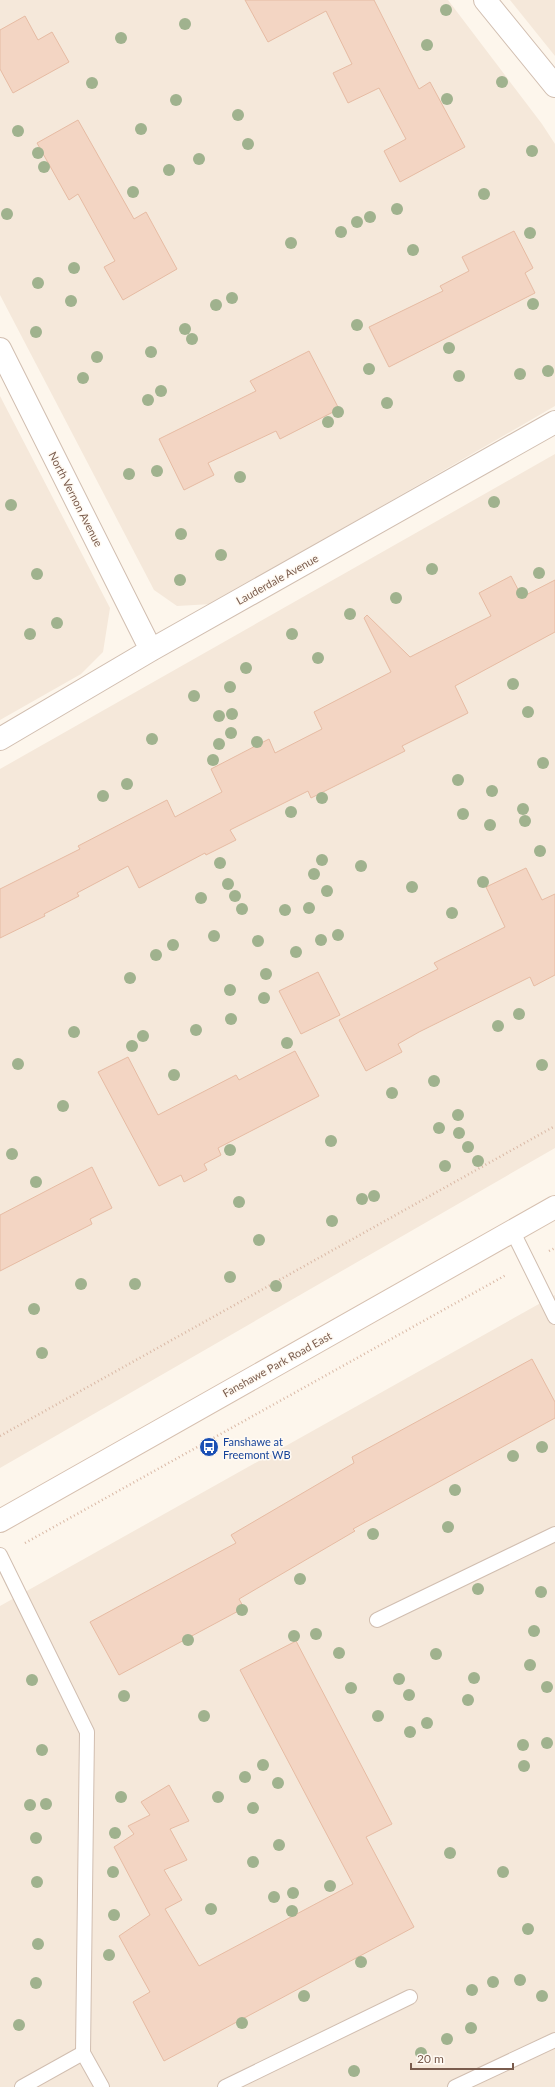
<svg xmlns="http://www.w3.org/2000/svg" width="555" height="2087" font-family="Lato,sans-serif">
<style>
.residential{fill:#f5e8da}
.building{fill:#f3d5c3;stroke:#e6bba3}
.lines{fill:none;stroke-linecap:round;stroke-linejoin:round}
.lane-casing{stroke:#d1beb0;stroke-width:16}
.street-casing{stroke:#d1beb0;stroke-width:24}
.secondary-casing{stroke:#d6c0b0;stroke-width:24}
.path{stroke:#d9b8a5;stroke-width:2.5;stroke-dasharray:1 3;stroke-linecap:butt}
.lane{stroke:#fff;stroke-width:14}
.street{stroke:#fff;stroke-width:22}
.secondary{stroke:#fff;stroke-width:22}
.tree{fill:#a0b28e}
.labels{text-anchor:middle;dominant-baseline:central;stroke-width:3;stroke-linejoin:round;paint-order:stroke}
.street-label{font-size:11px;fill:#7a5c4d;stroke:#fffaf3}
.transit-label{font-size:11px;fill:#164399;stroke:#fffaf3;text-anchor:start}
</style>
<rect width="100%" height="100%" fill="#fdf6ec"/>
<path class="residential" d="M0,0H448L542,124L555,144V406L212,604L177,606L154,590L0,295Z
M510,0H555V56Z
M0,396L110,608L103,652L81,674L0,720Z
M555,454V1148L0,1468V769Z
M555,1295V2087H0V1606Z"/>
<path class="building" d="M245,0H374L419,89L430,82L465,147L400,182L384,151L406,139L379,88L348,103L333,73L352,64L326,11L268,42Z
M25,16L38,40L52,32L69,62L13,93L0,69V30Z
M78,120L134,219L146,212L177,269L123,300L104,267L115,261L78,194L69,200L37,143Z
M514,231L533,268L525,273L535,293L389,367L369,327L443,291L440,286L469,271L462,257Z
M309,351L339,409L280,439L276,431L208,463L214,475L184,490L159,439L256,391L250,381Z
M511,576L522,597L555,580V632L455,686L468,713L402,746L405,751L311,798L308,791L230,830L236,840L206,855L205,853L139,888L128,866L77,893L79,896L44,914L45,916L0,938V889L80,849L78,846L167,800L175,817L222,792L211,769L269,739L275,753L322,729L314,712L391,672L364,618L367,615L410,657L491,616L479,593Z
M526,868L542,900L555,894V975L534,986L530,977L419,1032L398,1044L402,1052L366,1071L339,1020L438,969L434,963L505,927L486,887Z
M318,972L340,1015L301,1034L279,991Z
M295,1051L319,1096L218,1148L221,1155L204,1164L207,1170L184,1182L181,1175L159,1186L98,1072L128,1057L158,1115L236,1075L239,1080Z
M92,1167L112,1208L90,1219L92,1224L0,1271V1215Z
M532,1359L555,1402V1418L353,1529L355,1531L239,1599L244,1608L119,1675L90,1622L236,1543L231,1535L354,1463L352,1457Z
M296,1641L392,1824L366,1837L414,1927L164,2061L133,2002L150,1992L119,1936L150,1915L114,1847L134,1834L128,1826L150,1815L141,1802L169,1785L189,1821L170,1829L187,1860L164,1870L182,1900L165,1909L199,1966L353,1884L240,1670Z"/>
<g class="lines">
<g class="lane-casing">
<path id="lane" d="M513,1232L555,1317
M0,1555L87,1732L83,2053L102,2087
M377,1620L555,1534
M22,2087L83,2053
M225,2087L410,1997
M455,2087L555,2040"/>
</g>
<g class="street-casing">
<path id="street" d="M485,0L555,86
M0,349L151,650
M0,739L151,650L555,422"/>
</g>
<g class="secondary-casing">
<path id="secondary" d="M0,1521L555,1207"/>
</g>
<path class="path" d="M549,1251L555,1248
M0,1436L555,1126
M25,1543L506,1275"/>
<use href="#lane" class="lane"/>
<use href="#street" class="street"/>
<use href="#secondary" class="secondary"/>
</g>
<g class="tree">
<circle cx="446" cy="10" r="6"/>
<circle cx="185" cy="24" r="6"/>
<circle cx="121" cy="38" r="6"/>
<circle cx="427" cy="45" r="6"/>
<circle cx="502" cy="82" r="6"/>
<circle cx="92" cy="83" r="6"/>
<circle cx="447" cy="99" r="6"/>
<circle cx="176" cy="100" r="6"/>
<circle cx="238" cy="115" r="6"/>
<circle cx="141" cy="129" r="6"/>
<circle cx="18" cy="131" r="6"/>
<circle cx="248" cy="144" r="6"/>
<circle cx="532" cy="151" r="6"/>
<circle cx="38" cy="153" r="6"/>
<circle cx="199" cy="159" r="6"/>
<circle cx="44" cy="167" r="6"/>
<circle cx="169" cy="170" r="6"/>
<circle cx="133" cy="192" r="6"/>
<circle cx="484" cy="194" r="6"/>
<circle cx="397" cy="209" r="6"/>
<circle cx="7" cy="214" r="6"/>
<circle cx="370" cy="217" r="6"/>
<circle cx="357" cy="222" r="6"/>
<circle cx="341" cy="232" r="6"/>
<circle cx="530" cy="233" r="6"/>
<circle cx="291" cy="243" r="6"/>
<circle cx="413" cy="250" r="6"/>
<circle cx="74" cy="268" r="6"/>
<circle cx="38" cy="283" r="6"/>
<circle cx="232" cy="298" r="6"/>
<circle cx="71" cy="301" r="6"/>
<circle cx="533" cy="304" r="6"/>
<circle cx="216" cy="305" r="6"/>
<circle cx="357" cy="325" r="6"/>
<circle cx="185" cy="329" r="6"/>
<circle cx="36" cy="332" r="6"/>
<circle cx="192" cy="339" r="6"/>
<circle cx="449" cy="348" r="6"/>
<circle cx="151" cy="352" r="6"/>
<circle cx="97" cy="357" r="6"/>
<circle cx="369" cy="369" r="6"/>
<circle cx="548" cy="371" r="6"/>
<circle cx="520" cy="374" r="6"/>
<circle cx="459" cy="376" r="6"/>
<circle cx="83" cy="378" r="6"/>
<circle cx="161" cy="391" r="6"/>
<circle cx="148" cy="400" r="6"/>
<circle cx="387" cy="403" r="6"/>
<circle cx="338" cy="412" r="6"/>
<circle cx="328" cy="422" r="6"/>
<circle cx="157" cy="471" r="6"/>
<circle cx="129" cy="474" r="6"/>
<circle cx="240" cy="477" r="6"/>
<circle cx="494" cy="502" r="6"/>
<circle cx="11" cy="505" r="6"/>
<circle cx="181" cy="534" r="6"/>
<circle cx="221" cy="555" r="6"/>
<circle cx="432" cy="569" r="6"/>
<circle cx="539" cy="573" r="6"/>
<circle cx="37" cy="574" r="6"/>
<circle cx="180" cy="580" r="6"/>
<circle cx="522" cy="593" r="6"/>
<circle cx="396" cy="598" r="6"/>
<circle cx="350" cy="614" r="6"/>
<circle cx="57" cy="623" r="6"/>
<circle cx="30" cy="634" r="6"/>
<circle cx="292" cy="634" r="6"/>
<circle cx="318" cy="658" r="6"/>
<circle cx="246" cy="668" r="6"/>
<circle cx="513" cy="684" r="6"/>
<circle cx="230" cy="687" r="6"/>
<circle cx="194" cy="696" r="6"/>
<circle cx="528" cy="712" r="6"/>
<circle cx="232" cy="714" r="6"/>
<circle cx="219" cy="716" r="6"/>
<circle cx="231" cy="733" r="6"/>
<circle cx="152" cy="739" r="6"/>
<circle cx="257" cy="742" r="6"/>
<circle cx="219" cy="744" r="6"/>
<circle cx="213" cy="760" r="6"/>
<circle cx="543" cy="763" r="6"/>
<circle cx="458" cy="780" r="6"/>
<circle cx="127" cy="784" r="6"/>
<circle cx="492" cy="791" r="6"/>
<circle cx="103" cy="796" r="6"/>
<circle cx="322" cy="798" r="6"/>
<circle cx="523" cy="809" r="6"/>
<circle cx="291" cy="812" r="6"/>
<circle cx="463" cy="814" r="6"/>
<circle cx="525" cy="821" r="6"/>
<circle cx="490" cy="825" r="6"/>
<circle cx="540" cy="851" r="6"/>
<circle cx="322" cy="860" r="6"/>
<circle cx="220" cy="863" r="6"/>
<circle cx="361" cy="866" r="6"/>
<circle cx="314" cy="874" r="6"/>
<circle cx="483" cy="882" r="6"/>
<circle cx="228" cy="884" r="6"/>
<circle cx="412" cy="887" r="6"/>
<circle cx="327" cy="891" r="6"/>
<circle cx="235" cy="896" r="6"/>
<circle cx="201" cy="898" r="6"/>
<circle cx="309" cy="908" r="6"/>
<circle cx="242" cy="909" r="6"/>
<circle cx="285" cy="910" r="6"/>
<circle cx="452" cy="913" r="6"/>
<circle cx="338" cy="935" r="6"/>
<circle cx="214" cy="936" r="6"/>
<circle cx="321" cy="940" r="6"/>
<circle cx="258" cy="941" r="6"/>
<circle cx="173" cy="945" r="6"/>
<circle cx="296" cy="952" r="6"/>
<circle cx="156" cy="955" r="6"/>
<circle cx="266" cy="974" r="6"/>
<circle cx="130" cy="978" r="6"/>
<circle cx="230" cy="990" r="6"/>
<circle cx="264" cy="998" r="6"/>
<circle cx="519" cy="1014" r="6"/>
<circle cx="231" cy="1019" r="6"/>
<circle cx="498" cy="1026" r="6"/>
<circle cx="196" cy="1030" r="6"/>
<circle cx="74" cy="1032" r="6"/>
<circle cx="143" cy="1036" r="6"/>
<circle cx="287" cy="1043" r="6"/>
<circle cx="132" cy="1046" r="6"/>
<circle cx="18" cy="1064" r="6"/>
<circle cx="542" cy="1065" r="6"/>
<circle cx="174" cy="1075" r="6"/>
<circle cx="434" cy="1081" r="6"/>
<circle cx="392" cy="1093" r="6"/>
<circle cx="63" cy="1106" r="6"/>
<circle cx="458" cy="1115" r="6"/>
<circle cx="439" cy="1128" r="6"/>
<circle cx="459" cy="1133" r="6"/>
<circle cx="331" cy="1141" r="6"/>
<circle cx="468" cy="1147" r="6"/>
<circle cx="230" cy="1150" r="6"/>
<circle cx="12" cy="1154" r="6"/>
<circle cx="478" cy="1161" r="6"/>
<circle cx="445" cy="1166" r="6"/>
<circle cx="36" cy="1182" r="6"/>
<circle cx="374" cy="1196" r="6"/>
<circle cx="362" cy="1199" r="6"/>
<circle cx="239" cy="1202" r="6"/>
<circle cx="332" cy="1221" r="6"/>
<circle cx="259" cy="1240" r="6"/>
<circle cx="230" cy="1277" r="6"/>
<circle cx="81" cy="1284" r="6"/>
<circle cx="135" cy="1284" r="6"/>
<circle cx="276" cy="1286" r="6"/>
<circle cx="34" cy="1309" r="6"/>
<circle cx="42" cy="1353" r="6"/>
<circle cx="542" cy="1447" r="6"/>
<circle cx="513" cy="1456" r="6"/>
<circle cx="455" cy="1490" r="6"/>
<circle cx="448" cy="1527" r="6"/>
<circle cx="373" cy="1534" r="6"/>
<circle cx="300" cy="1579" r="6"/>
<circle cx="478" cy="1589" r="6"/>
<circle cx="541" cy="1592" r="6"/>
<circle cx="242" cy="1610" r="6"/>
<circle cx="534" cy="1631" r="6"/>
<circle cx="316" cy="1634" r="6"/>
<circle cx="294" cy="1636" r="6"/>
<circle cx="188" cy="1640" r="6"/>
<circle cx="339" cy="1653" r="6"/>
<circle cx="436" cy="1654" r="6"/>
<circle cx="530" cy="1665" r="6"/>
<circle cx="474" cy="1678" r="6"/>
<circle cx="399" cy="1679" r="6"/>
<circle cx="32" cy="1680" r="6"/>
<circle cx="547" cy="1687" r="6"/>
<circle cx="351" cy="1688" r="6"/>
<circle cx="409" cy="1695" r="6"/>
<circle cx="124" cy="1696" r="6"/>
<circle cx="468" cy="1700" r="6"/>
<circle cx="204" cy="1716" r="6"/>
<circle cx="378" cy="1716" r="6"/>
<circle cx="427" cy="1723" r="6"/>
<circle cx="410" cy="1732" r="6"/>
<circle cx="547" cy="1743" r="6"/>
<circle cx="523" cy="1745" r="6"/>
<circle cx="42" cy="1750" r="6"/>
<circle cx="263" cy="1765" r="6"/>
<circle cx="524" cy="1766" r="6"/>
<circle cx="245" cy="1777" r="6"/>
<circle cx="278" cy="1783" r="6"/>
<circle cx="121" cy="1797" r="6"/>
<circle cx="218" cy="1797" r="6"/>
<circle cx="46" cy="1804" r="6"/>
<circle cx="30" cy="1805" r="6"/>
<circle cx="253" cy="1808" r="6"/>
<circle cx="115" cy="1833" r="6"/>
<circle cx="36" cy="1838" r="6"/>
<circle cx="279" cy="1845" r="6"/>
<circle cx="450" cy="1853" r="6"/>
<circle cx="253" cy="1862" r="6"/>
<circle cx="113" cy="1872" r="6"/>
<circle cx="503" cy="1872" r="6"/>
<circle cx="37" cy="1882" r="6"/>
<circle cx="330" cy="1886" r="6"/>
<circle cx="293" cy="1893" r="6"/>
<circle cx="274" cy="1897" r="6"/>
<circle cx="211" cy="1909" r="6"/>
<circle cx="292" cy="1911" r="6"/>
<circle cx="114" cy="1915" r="6"/>
<circle cx="528" cy="1929" r="6"/>
<circle cx="38" cy="1944" r="6"/>
<circle cx="109" cy="1955" r="6"/>
<circle cx="361" cy="1962" r="6"/>
<circle cx="520" cy="1980" r="6"/>
<circle cx="493" cy="1982" r="6"/>
<circle cx="36" cy="1983" r="6"/>
<circle cx="472" cy="1990" r="6"/>
<circle cx="304" cy="1996" r="6"/>
<circle cx="542" cy="1996" r="6"/>
<circle cx="242" cy="2023" r="6"/>
<circle cx="19" cy="2025" r="6"/>
<circle cx="471" cy="2028" r="6"/>
<circle cx="447" cy="2039" r="6"/>
<circle cx="421" cy="2053" r="6"/>
<circle cx="354" cy="2071" r="6"/>
</g>
<defs>
<g id="bus-disc" transform="scale(1)"><circle r="9.5" fill="#1a4fb4" stroke="#fffaf3"/><path d="M-5-6H5V4H4V6H2V4H-2V6H-4V4H-5ZM-3.5-4V0h7V-4ZM-3.5 1.2v1.5H-2V1.2ZM2 1.2v1.5H3.5V1.2Z" fill="#fff"/></g>
</defs>
<g fill-rule="evenodd">
<use href="#bus-disc" x="209" y="1447"/>
</g>
<g class="labels">
<g class="street-label">
<text transform="translate(76 499) rotate(63)">North Vernon Avenue</text>
<text transform="translate(277 579) rotate(-29)">Lauderdale Avenue</text>
<text transform="translate(277 1364) rotate(-29)">Fanshawe Park Road East</text>
</g>
<g class="transit-label">
<text x="223" y="1441">Fanshawe at<tspan x="223" dy="13">Freemont WB</tspan></text>
</g>
</g>
<path d="M411 2063v6h102v-6" fill="none" stroke="#7a5c4d" stroke-width="2"/>
<text x="417" y="2063" font-size="12" fill="#7a5c4d" stroke="#fffaf3" stroke-width="3" paint-order="stroke">20 m</text>
</svg>
